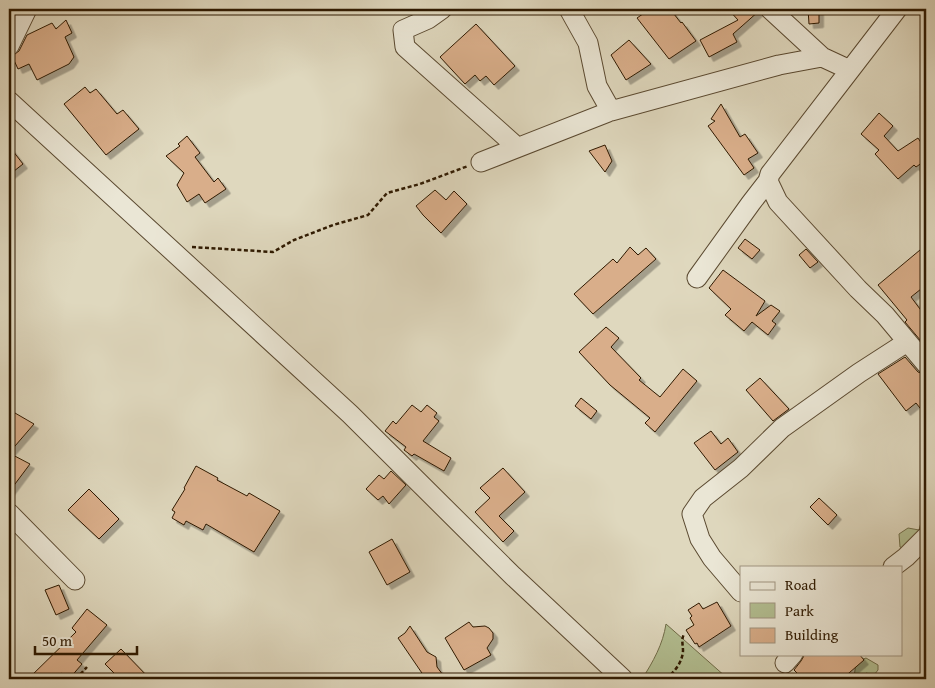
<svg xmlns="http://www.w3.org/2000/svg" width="935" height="688" font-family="'Gentium Book Plus',serif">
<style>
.green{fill:#b2be91;stroke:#706c48}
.building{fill:#d9ae8a;stroke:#2e1900;filter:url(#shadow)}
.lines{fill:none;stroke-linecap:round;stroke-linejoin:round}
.minor-casing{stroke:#5a4930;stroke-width:21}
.path{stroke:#2e1900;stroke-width:2.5;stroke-dasharray:4 2.5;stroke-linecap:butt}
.minor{stroke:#eae6d5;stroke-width:19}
</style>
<defs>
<filter id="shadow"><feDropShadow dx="4.5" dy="4.5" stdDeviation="0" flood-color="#0004"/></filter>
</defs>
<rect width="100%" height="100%" fill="#dfd8be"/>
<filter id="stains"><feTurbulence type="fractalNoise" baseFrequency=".004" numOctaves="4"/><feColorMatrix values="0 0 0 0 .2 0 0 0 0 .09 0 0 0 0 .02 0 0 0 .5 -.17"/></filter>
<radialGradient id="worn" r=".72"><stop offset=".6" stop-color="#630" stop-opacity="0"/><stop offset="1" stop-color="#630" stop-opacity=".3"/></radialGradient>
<path class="green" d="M926,518V554L918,555L900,547L899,534L908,528L919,530L922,519Z
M666,624L726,677L724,679H642C653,662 663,644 666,624Z
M866,658L878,665V670L874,675L866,673L861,678H854L856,662Z"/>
<path class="building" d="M650,9H670L681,23L682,22L696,41L669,59L637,18Z
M728,9H759V11L733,34L737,42L709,57L700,40L738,20Z
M808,9H819V23L809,24Z
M66,20L72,33L65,37L74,57L69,64L37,80L29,64L18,69L12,56L19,51L27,35L52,23L56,29Z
M476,24L515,66L494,85L486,76L480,81L475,75L465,84L440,57Z
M629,40L651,64L626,80L611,55Z
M85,87L90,93L96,89L117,114L123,110L139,129L106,155L64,104Z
M721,104L740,137L745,134L758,153L748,159L754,168L744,175L708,126L715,121L711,119Z
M879,113L893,126L884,136L898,151L918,138L926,150V160L916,167L914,165L898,179L875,154L879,150L861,134Z
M187,136L200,153L195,157L214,182L218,178L226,189L205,203L199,194L187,202L177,185L184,173L166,156L180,146L178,144Z
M605,145L612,161L605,172L589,151Z
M9,146L23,164L9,175Z
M435,190L446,200L454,191L467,204L441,233L423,215L416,206Z
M745,239L760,250L752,259L738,248Z
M926,245V285L911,297L926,317V347L905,322L907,320L878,285Z
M630,247L638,255L646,248L656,259L593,314L574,294L613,259L617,263Z
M806,249L818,262L810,268L799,255Z
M723,270L765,301L756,316L771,305L780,311L772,321L776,324L768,335L752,322L744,331L725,315L731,309L709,288Z
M606,327L619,338L611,347L641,378L639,380L660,397L683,369L697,381L655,432L645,423L650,418L610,385L579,352Z
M905,357L918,372L926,375V403L920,408L916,403L906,411L878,374Z
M760,378L789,409L773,421L746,390Z
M581,398L597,411L591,419L575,406Z
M412,405L421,412L427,405L437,413L434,417L439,421L423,441L451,458L444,471L414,454L412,456L404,450L406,447L385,431L393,421L396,424Z
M15,413L34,424L9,453L30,464L9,492V422Z
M711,431L721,444L728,438L738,452L715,470L694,443Z
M196,466L218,478L217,480L247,496L249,493L280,511L254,552L206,524L203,530L186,521L184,525L172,518L175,512L172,510L185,489L184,488Z
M503,468L525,492L499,516L514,531L503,542L475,512L490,498L480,488Z
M391,471L406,485L389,504L383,496L378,500L366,489L379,475L384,479Z
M89,489L119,519L99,539L68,510Z
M819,498L837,515L828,525L810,507Z
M392,539L410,572L387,585L369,552Z
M59,585L69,609L56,615L45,590Z
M717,602L731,626L699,647L697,643L695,644L686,630L694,625L690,618L692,616L688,610L699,603L703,609Z
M87,609L107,625L77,660L82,664L69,679L61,673L55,679H28L76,632L72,628Z
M469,622L473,627L485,626L489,628L493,633V639L487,648L491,655L464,670L445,638Z
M410,626L427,652L436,657L437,667L446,679H426L398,638L405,633Z
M121,649L150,679H120L105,664Z
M805,654H859L864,660L842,679H803L794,670L801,661Z"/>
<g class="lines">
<g class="minor-casing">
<path id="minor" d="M442,9L428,19L403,30L405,47L517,147
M569,9L588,43L597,86L611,111
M770,9L822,57L850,70
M897,9L770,174L768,181L778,202L858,289L885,315L926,364
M9,46L27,9
M9,101L350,414L513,576L623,679
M481,162L611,111L779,65L822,57
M697,278L751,203L768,181
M9,513L75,580
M893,567L906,557L926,537
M741,592L712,558L700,539L692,514L703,498L741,468L782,428L859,373L907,342
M785,663L793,654"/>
</g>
<path class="path" d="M192,247L273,252L294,240L333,225L368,215L387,193L420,184L468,166
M76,679L87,667
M666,679C675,671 682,663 683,651C683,644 681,640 684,634
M687,679L694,676L707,679"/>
<use href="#minor" class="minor"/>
</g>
<rect width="935" height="688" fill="none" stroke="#dfd8be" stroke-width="30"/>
<rect x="10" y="10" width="915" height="668" fill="none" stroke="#2e1900" stroke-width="2.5"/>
<rect x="15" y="15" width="905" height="658" fill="none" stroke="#2e1900"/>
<rect x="740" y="566" width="162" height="90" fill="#eae6d5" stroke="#9f9480"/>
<rect x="750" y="582" width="25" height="8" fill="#eae6d5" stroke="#9f9480"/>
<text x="785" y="590" font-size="15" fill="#2e1900">Road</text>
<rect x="750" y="603" width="25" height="15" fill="#b2be91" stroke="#9f9480"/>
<text x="785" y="616" font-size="15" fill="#2e1900">Park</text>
<rect x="750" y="628" width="25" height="15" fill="#d9ae8a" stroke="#9f9480"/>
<text x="785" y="640" font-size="15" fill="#2e1900">Building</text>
<path d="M35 646v8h102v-8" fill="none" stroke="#2e1900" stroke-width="2.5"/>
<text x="42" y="646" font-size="15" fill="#2e1900" stroke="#eae6d5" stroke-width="4" paint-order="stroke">50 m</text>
<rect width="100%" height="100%" filter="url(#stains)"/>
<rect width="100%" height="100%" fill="url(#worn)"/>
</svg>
